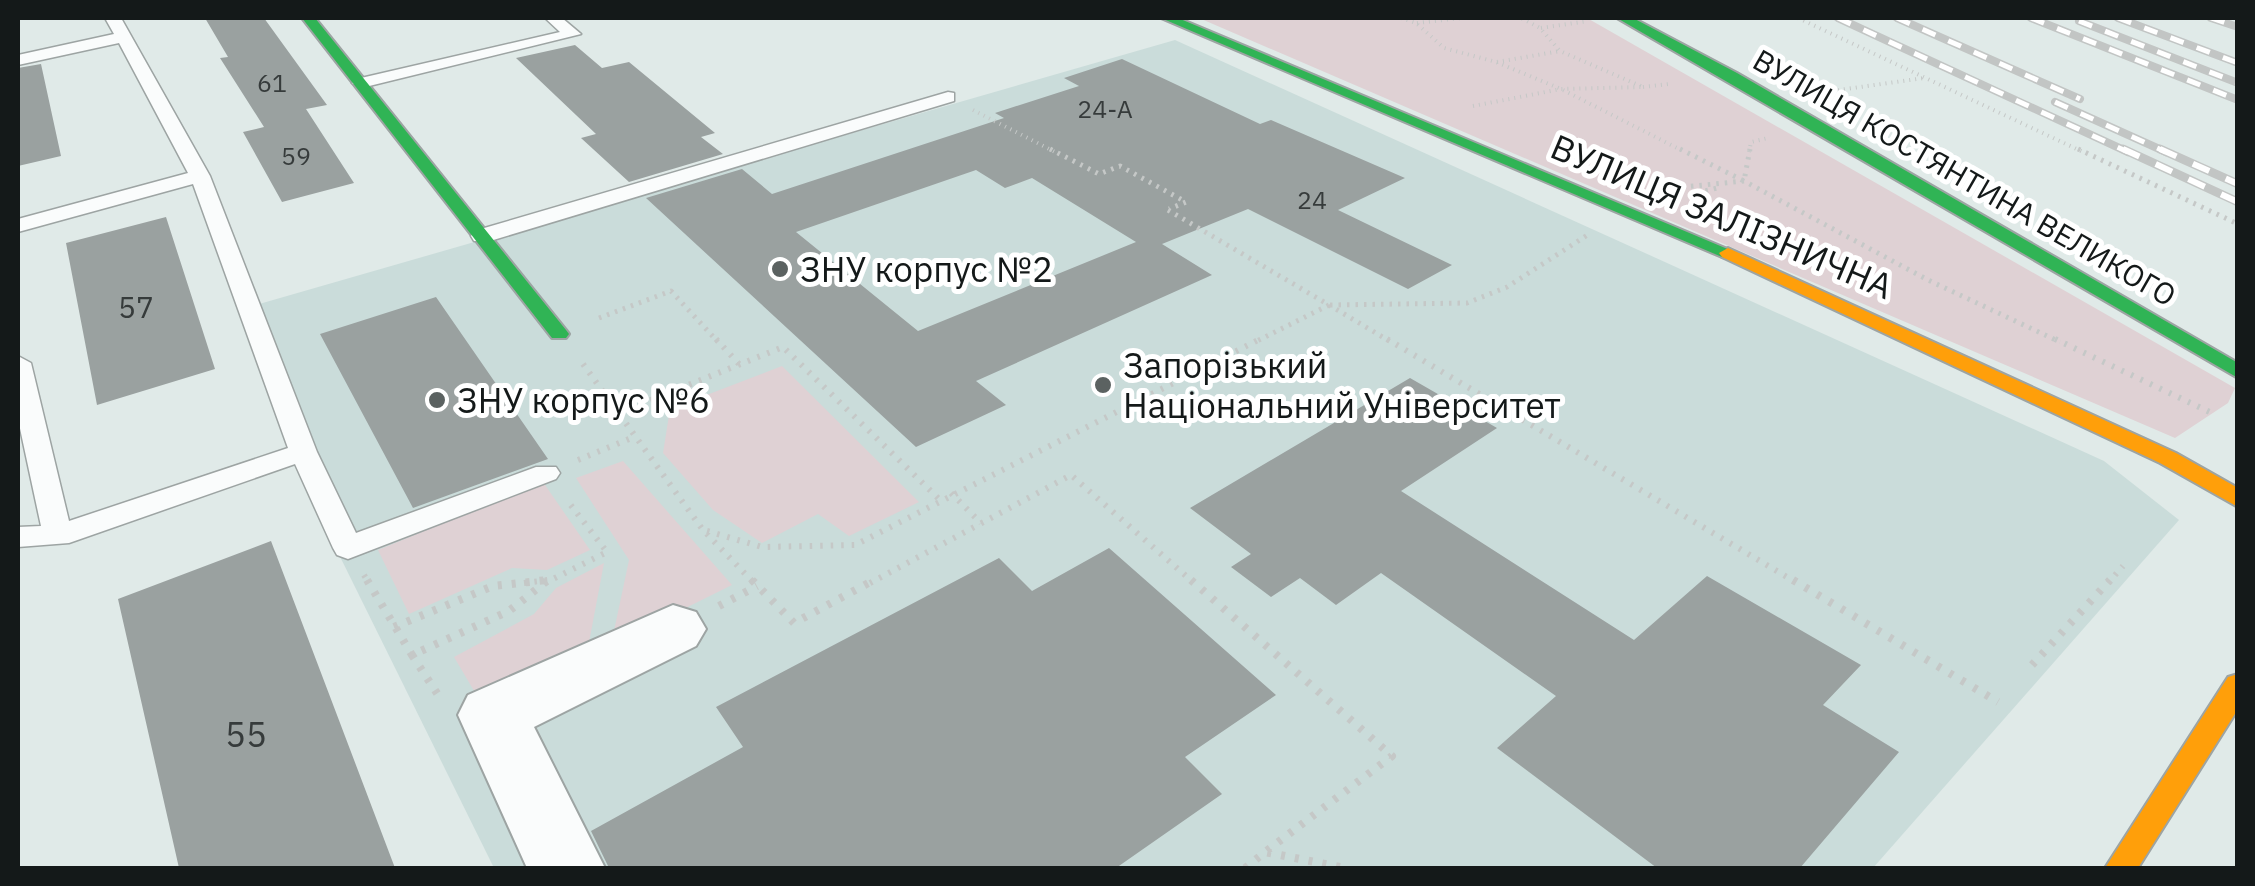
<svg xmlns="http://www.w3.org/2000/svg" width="2255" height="886" font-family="'IBM Plex Sans',sans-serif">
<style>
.built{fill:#cadcda}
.green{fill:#dfd1d4}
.building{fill:#9aa1a0;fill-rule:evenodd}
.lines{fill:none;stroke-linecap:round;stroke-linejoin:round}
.lane-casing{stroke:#9da4a3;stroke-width:3}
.street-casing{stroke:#9da4a3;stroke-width:4}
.fast-casing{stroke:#9da4a3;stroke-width:4}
.slow-casing{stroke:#9da4a3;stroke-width:4}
.path-far3{stroke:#c5c8c7;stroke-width:4;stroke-dasharray:1 5;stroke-linecap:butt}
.path-far2{stroke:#c5c8c7;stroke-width:5;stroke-dasharray:2.5 6;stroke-linecap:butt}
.path-far1{stroke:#c5c8c7;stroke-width:6;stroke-dasharray:2.5 8;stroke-linecap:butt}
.path{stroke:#c5c8c7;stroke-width:8;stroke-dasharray:4 10;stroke-linecap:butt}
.lane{fill:#fafcfc;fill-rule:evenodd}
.street{fill:#fafcfc;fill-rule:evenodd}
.fast{fill:#30b455;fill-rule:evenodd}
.slow{fill:#ff9f0a;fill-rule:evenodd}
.rail-far1-casing{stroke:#c2c5c4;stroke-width:8}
.rail-casing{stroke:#c2c5c4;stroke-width:9}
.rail-far1{stroke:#fff;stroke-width:5;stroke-dasharray:14;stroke-linecap:butt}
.rail{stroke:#fff;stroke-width:6;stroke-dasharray:18;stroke-linecap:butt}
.poi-dot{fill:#5b6261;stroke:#fff;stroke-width:4}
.labels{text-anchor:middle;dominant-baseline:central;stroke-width:10;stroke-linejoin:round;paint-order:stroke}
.far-number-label{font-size:25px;fill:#363b3b}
.far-street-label{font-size:30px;fill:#141919;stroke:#fff}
.number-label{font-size:30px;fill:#363b3b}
.street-label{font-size:35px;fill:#141919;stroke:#fff}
.poi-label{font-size:35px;fill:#141919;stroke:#fff;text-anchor:start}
.near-number-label{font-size:35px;fill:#363b3b}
</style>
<rect width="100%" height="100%" fill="#e0eae8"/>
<path class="built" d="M1175,40L2104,461L2179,520L1873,868H494L310,496L242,309Z"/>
<path class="green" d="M1199,18H1587L2235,388L2228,403L2175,438Z
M782,366L919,502L849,536L818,514L762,543L713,510L663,453L670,409Z
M623,461L732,585L611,645L629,560L576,478Z
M543,482L590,550L547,570L512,568L409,614L378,550Z
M604,563L587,653L483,706L454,657L534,614L556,588Z"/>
<path class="building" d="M205,18H264L327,105L306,109L354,183L282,202L243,132L264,127L220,58L228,57Z
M575,45L602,68L629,62L715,133L701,137L723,154L629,182L581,138L596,134L516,58Z
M1122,59L1260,124L1271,120L1405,178L1338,210L1452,265L1408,289L1248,209L1162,244L1212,275L976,381L1006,405L916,447L646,198L742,169L772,194L1004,118L995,113L1079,86L1064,78ZM976,170L1005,188L1032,178L1136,242L918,331L796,232Z
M41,64L61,156L18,166V68Z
M166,217L215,369L97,405L66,243Z
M436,297L548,459L413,508L320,334Z
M1410,378L1497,428L1401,491L1634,640L1707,576L1861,665L1823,705L1899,752L1800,868H1657L1497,748L1556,696L1381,573L1336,605L1300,578L1271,597L1231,567L1251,554L1190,508Z
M271,541L395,868H179L118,599Z
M1109,548L1276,695L1185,757L1222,794L1116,868H609L591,831L743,747L716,707L999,558L1032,591Z"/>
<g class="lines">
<g class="lane-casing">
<path id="lane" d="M105,18H121L210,176L317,452L356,533L536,467H556L560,473L556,479L348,559L337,555L333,548L295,464L69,543L18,547V527L41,526L18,419V356L31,363L69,521L288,448L193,184L18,232V219L188,173L119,43L18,65V55L114,34Z
M545,18H562L581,34L361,88L352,83L361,78L560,32Z
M948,92L954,93V101L490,241H474L471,236L474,231Z"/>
</g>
<g class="street-casing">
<path id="street" d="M673,605L696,612L706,629L696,646L534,727L605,868H527L458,715L468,695Z"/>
</g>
<g class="fast-casing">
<path id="fast" d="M302,18H315L566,330L569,334L566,338H552Z
M1161,18H1178L1737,253L1728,258L1722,257Z
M1617,18H1633L1737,73L2238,363V378Z"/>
</g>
<g class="slow-casing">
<path id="slow" d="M1728,248L2176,453L2238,488V507L2160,463L1722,257L1719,253Z
M2238,674V709L2138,868H2105L2228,677Z"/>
</g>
<path class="path-far3" d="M1401,18L1416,23L1444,48L1496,62L1561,89L1685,152
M1798,18L2083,152
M1417,23L1461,18
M1541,28L1588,21
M1497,62L1560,51
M1643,87L1669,84
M1832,91L1924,78
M1473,106L1561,89L1643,87L1560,51L1540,28L1521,18
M973,110L1055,152
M1749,152L1751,142L1768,138"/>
<path class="path-far2" d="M1050,149L1099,174L1120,166L1186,202L1169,209
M1680,149L1744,181L1750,149
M2078,149L2238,224
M1674,188L1744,181L1928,280L2060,342
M1689,195L1721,187
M1168,210L1329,305L1255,342
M1329,305L1391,342
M1330,305L1467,303L1507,287L1589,234
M599,318L671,291L718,342"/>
<path class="path-far1" d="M716,339L739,364
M1387,339L1797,583
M2055,339L2214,414
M583,364L703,530L754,583
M621,412L783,347L939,499
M578,460L634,437
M951,493L981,523
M707,531L762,547L855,545L1260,339
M364,575L369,583
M524,583L548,580
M545,583L607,552L566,499
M870,583L1071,475L1194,583
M2108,583L2123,566"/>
<path class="path" d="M367,580L412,655L509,611L548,580
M752,580L794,623L874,580
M1191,580L1392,756L1265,852
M1793,580L1998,702
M719,606L757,586
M394,627L493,586L547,580
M412,655L442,701
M2032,665L2110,580
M1245,868L1265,852L1345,868"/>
<use href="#lane" class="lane"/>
<use href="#street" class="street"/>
<use href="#fast" class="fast"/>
<use href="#slow" class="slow"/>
<g class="rail-far1-casing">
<path id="rail-far1" d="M1838,18L2128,152
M1897,18L2080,99
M2031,18L2238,100
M2118,18L2238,63
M2211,18L2238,27
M2079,21L2238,83
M2055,102L2166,152"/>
</g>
<g class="rail-casing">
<path id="rail" d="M2123,149L2238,202
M2160,149L2238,184"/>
</g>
<use href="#rail-far1" class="rail-far1"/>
<use href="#rail" class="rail"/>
</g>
<g class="poi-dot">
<circle cx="780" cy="269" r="10"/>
<circle cx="1103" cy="385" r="10"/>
<circle cx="437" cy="400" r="10"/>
</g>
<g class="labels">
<g class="far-number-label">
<text x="272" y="82">61</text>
<text x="1105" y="108">24-А</text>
<text x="296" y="155">59</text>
<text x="1312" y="199">24</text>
</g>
<g class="far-street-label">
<text transform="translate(1965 177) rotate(30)">ВУЛИЦЯ КОСТЯНТИНА ВЕЛИКОГО</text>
</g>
<g class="number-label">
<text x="136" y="306">57</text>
</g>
<g class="street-label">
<text transform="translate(1722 216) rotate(23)">ВУЛИЦЯ ЗАЛІЗНИЧНА</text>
</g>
<g class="poi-label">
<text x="800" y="269">ЗНУ корпус №2</text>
<text x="1123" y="365">Запорізький<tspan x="1123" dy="40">Національний Університет</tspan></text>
<text x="457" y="400">ЗНУ корпус №6</text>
</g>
<g class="near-number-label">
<text x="246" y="734">55</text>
</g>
</g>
<rect width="2255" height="886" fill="none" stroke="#141919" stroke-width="40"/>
</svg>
